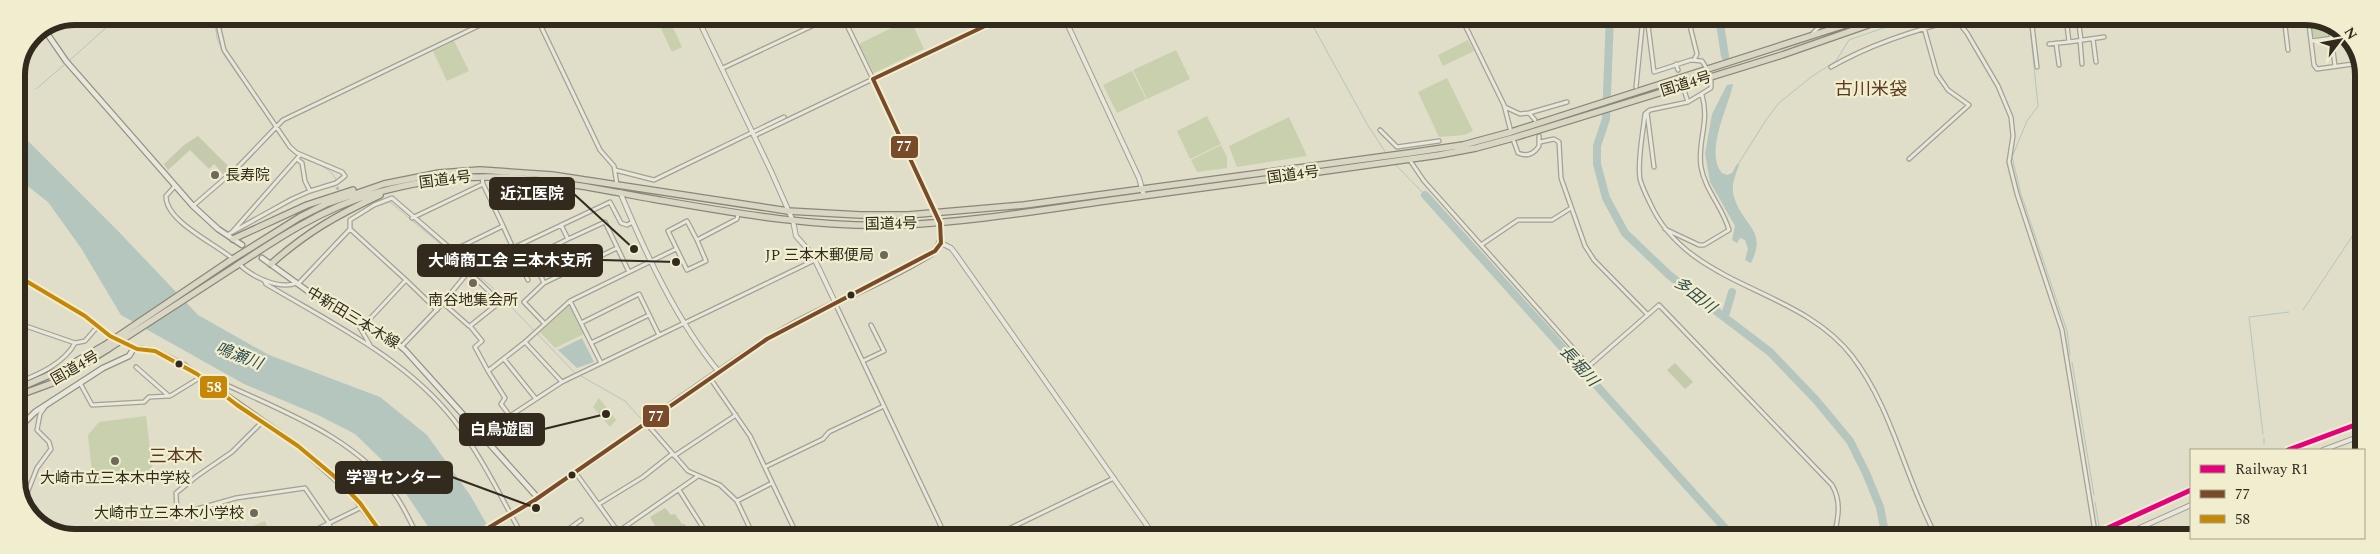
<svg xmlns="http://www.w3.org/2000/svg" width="2380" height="554" font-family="Spectral,'Noto Sans JP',serif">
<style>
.green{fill:#c9d0ad}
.cemetery{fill:#c5caac}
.water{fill:#b5c6be}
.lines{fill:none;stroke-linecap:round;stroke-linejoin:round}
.stream{stroke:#b5c6be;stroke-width:1}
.river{stroke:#b5c6be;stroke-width:8}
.minor-tunnel{stroke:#bdb9a7;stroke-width:3;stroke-dasharray:3 1.5;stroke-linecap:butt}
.minor-casing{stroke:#a5a193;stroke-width:5.5}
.tertiary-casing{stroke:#a5a193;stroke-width:6}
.secondary-casing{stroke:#949183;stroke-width:7}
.trunk-casing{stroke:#8a877a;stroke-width:8}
.minor{stroke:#e8e7db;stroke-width:3}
.tertiary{stroke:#e8e7db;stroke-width:4}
.secondary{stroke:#e8e7db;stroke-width:4.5}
.trunk{stroke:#d9d6c4;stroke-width:5.5}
.trunk-bridge-casing{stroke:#8a877a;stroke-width:8;stroke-linecap:butt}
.trunk-bridge{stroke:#d9d6c4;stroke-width:5.5}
.bus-1-casing{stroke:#f1eecf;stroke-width:8}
.bus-2-casing{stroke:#f1eecf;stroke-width:8}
.bus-1{stroke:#7a4b2a;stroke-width:4}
.bus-2{stroke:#c68707;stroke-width:4}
.rail-1-casing{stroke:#f1eecf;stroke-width:9}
.rail-1{stroke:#e5007d;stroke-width:5}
.poi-dot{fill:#6f6959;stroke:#f1eecf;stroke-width:2}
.bus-dot{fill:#322b1d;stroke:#f1eecf;stroke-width:2}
.labels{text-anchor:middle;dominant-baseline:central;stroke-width:4.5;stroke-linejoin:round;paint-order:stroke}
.street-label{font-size:15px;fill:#322b1d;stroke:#f1eecf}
.poi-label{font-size:15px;fill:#322b1d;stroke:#f1eecf;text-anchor:end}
.water-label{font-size:16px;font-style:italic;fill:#2d4c50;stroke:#f1eecf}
.quarter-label{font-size:18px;fill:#5a3820;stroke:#f1eecf}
.rim{fill:none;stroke:#322b1d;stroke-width:6}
.leader{fill:none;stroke:#322b1d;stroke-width:2}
.callout-dot{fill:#322b1d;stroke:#f1eecf;stroke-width:2}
.callout{fill:#322b1d;stroke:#322b1d;stroke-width:2}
.callout-label{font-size:16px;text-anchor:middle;font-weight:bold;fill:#fff}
.line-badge{stroke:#f1eecf;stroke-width:2}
.badge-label{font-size:14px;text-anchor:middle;font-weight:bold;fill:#fff}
</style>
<rect width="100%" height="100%" fill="#e0ddc9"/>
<path class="green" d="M668,17L682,47L672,52L658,22Z
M2316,17L2329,25V37H2313L2310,18Z
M910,19L924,49L874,73L860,46L861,43Z
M1468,40L1474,51L1443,66L1438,55Z
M454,41L469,71L447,81L433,51Z
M1176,50L1190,79L1147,99L1133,70Z
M1132,71L1146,99L1117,113L1103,85Z
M1447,78L1473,131L1464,135L1439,137L1418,92Z
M1207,116L1221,144L1190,159L1177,131Z
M1289,117L1307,156L1237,167L1229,146Z
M1221,145L1227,157V168L1197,172L1191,160Z
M570,305L584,334L555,348L540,332Z
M599,398L616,420L610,427L593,407Z
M146,416L153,476L93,482L88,435L99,422Z
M17,485C31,497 42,516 58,527C86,544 123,524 146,537H64L31,518Z
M265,521L271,537H226Z"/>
<path class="cemetery" d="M198,136L231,169L225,176L214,164L209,169L190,150L168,170L164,164L184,145Z
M1675,363L1693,382L1685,389L1667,370Z
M665,508L671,515L675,514L682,524H685L690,537H661L650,517Z"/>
<path class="water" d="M1733,84C1729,106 1704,152 1722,173L1727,175L1732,173L1737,164L1739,165C1735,176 1730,188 1735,200C1745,227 1767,231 1751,263L1745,260L1748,249L1745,240L1740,238L1737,243L1732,240L1735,226L1710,182L1705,154L1712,114L1727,85Z
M16,129L119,232L198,315L269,355L380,397L427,435L470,495L494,537H435L386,464L355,434L318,415L244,384L121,315L81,248L48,202L16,177Z
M582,338L594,362L577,368L558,350Z"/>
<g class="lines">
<path class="stream" d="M214,16L217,38L224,55L290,150C303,163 329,162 336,180
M1308,17L1367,124L1386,153
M2029,17L2038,106L2027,121L2012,157L2021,194L2067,331L2070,355
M70,60L119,16
M36,89L64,65
M1395,164L1425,195
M1737,166L1766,120L1779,103L1811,77L1836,61L1849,40L1915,17
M356,219L375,207L390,202L492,287L575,373
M2303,310L2363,220
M2072,362L2094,495
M579,375L625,401L643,421
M2263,434L2249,317L2289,312
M2264,438V444
M726,492L737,504
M2095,502L2101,538"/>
<path class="river" d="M1610,17L1606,119L1597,146V164L1606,198L1625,233L1669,275L1770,352L1816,400L1850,441L1866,473L1880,507L1886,538
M1719,17L1725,56
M1425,195L1733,537
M1725,316L1732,292"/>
<path class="minor-tunnel" d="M1678,70L1685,93
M337,187L347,213"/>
<g class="minor-casing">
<path id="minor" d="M216,16L224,50L290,147L297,153L342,172L345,176L336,183L310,191L292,199L227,235
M536,16L600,150L614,166L617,185
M1461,17L1504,105L1511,132
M1647,17L1654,72L1691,60L1702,61L1707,69
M1690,17L1691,30L1697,54L1694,60
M1954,17L1967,33L1998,86L2011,117L2013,136L2009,162L2017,194L2062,330L2096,538
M2031,17L2037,67
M2066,17L2069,42L2104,37
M2078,17L2081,40
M2247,17V20L2270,17
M2284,17L2288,50
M2308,17L2314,65L2317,69L2360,63
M2330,26L2335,66
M1813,33L1821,25L1819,17
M2093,39L2096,62
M2080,40L2082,64
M2311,41L2349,36
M2056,43L2059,65
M2049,44L2069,42
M1676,64L1678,70
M1831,67C1872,43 1921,28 1967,17
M723,68L831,17
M1711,77V88L1688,102L1650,110L1645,114C1643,133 1637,161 1640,179C1642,187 1646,195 1650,203C1688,288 1798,286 1852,356C1893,409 1905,479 1937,538
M1636,87L1643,17
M1685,93L1688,102
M1505,107L1520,114L1529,113L1535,120
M1647,112L1654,167
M1529,113L1567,102
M1380,130L1397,147L1439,141
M754,136L873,79L843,17
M1513,139L1518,153C1527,157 1534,154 1539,146V136
M1540,142L1554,139L1559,142L1561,178L1585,246L1594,260L1647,314
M1409,159L1424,181L1589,366L1659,305L1832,485C1842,502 1838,518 1834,537
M1909,159L1969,105L1948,90L1937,74L1921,17
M298,160L302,163L305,181L310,191
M615,170L654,180L784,117
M482,177L483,184L503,226
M175,186L166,196C165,221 216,244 233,259
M193,206L237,168L283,120L499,16
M412,218L483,184
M1665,229L1699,245H1704L1729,230C1723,208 1705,190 1701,167C1697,141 1710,123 1702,95
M233,231L300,155
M568,239L605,222L629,272
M697,240L706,261L687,270L668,231L687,221L697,240L737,219L738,214
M1481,245L1518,220H1552L1571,208
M239,264C252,277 279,290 297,283
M468,271L500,302L470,326L482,341L475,347L488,371L525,342L570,301L676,249
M264,280L266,284C331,323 405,358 453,419C481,455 501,497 523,537
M406,280L437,310
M528,280L513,248L610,202L621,223L627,225L633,222
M16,282L20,278
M544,283L617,248
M298,284L350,229
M570,301L601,363
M443,303L469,326
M835,303L946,537
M355,319L370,345
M17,323L75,343L85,341L98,326
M366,323L406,280L350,229V220L374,205L392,198L472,267L513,248L503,226L452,251
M581,323L639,294L659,335
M545,324L524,302L544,283L532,257L568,239L561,225
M525,342L562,382
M591,343L649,315
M401,347L443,303L469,271
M504,359L536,399
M863,361L884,351L871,325
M136,367L169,396
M488,371L505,398L501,404L510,416
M710,378L750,436L798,537
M17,383C37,375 64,364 75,343
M80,383L92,405L144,402L149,397L170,396L201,377L214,379C276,409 357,436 396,496C405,509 411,523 418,537
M17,399L24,396
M262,422L232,452L197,476L176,493L177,512L190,511L236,498L305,488L329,523L332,537
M646,423L688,471L720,485L737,501L754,537
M484,437L510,416L562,382L815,260
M674,456L736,415
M765,467L823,439L829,432L884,406
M575,472L622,537
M679,490L709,537
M24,501L37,468L51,449L49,442L37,430L40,414L45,407
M737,501L772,483
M599,504L643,477L672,454
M619,531L698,476
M307,534L362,507
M558,537L581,520
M992,537L1114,478"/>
</g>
<g class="tertiary-casing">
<path id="tertiary" d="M697,17L771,171L793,221L796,236L812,254L835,302
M1064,17L1139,178L1144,196
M620,192C645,252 677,322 719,372
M936,214L873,79L1004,17
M941,243L951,248L955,253L1155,537
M16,275L85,316L110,336L134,348
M2323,450L2363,435
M2117,538L2191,505"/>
</g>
<g class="secondary-casing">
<path id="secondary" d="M44,29L66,61L193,206L218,229L242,245
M262,258L309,292L388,336L405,350L538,498
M17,430L35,412L103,368L129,356L134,348L155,351L185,366L298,446L352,494L384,537
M473,537C576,479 667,403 766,340C818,306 879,287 931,254C945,243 942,228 936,214"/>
</g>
<g class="trunk-casing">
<path id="trunk" d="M233,239L307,205L353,190
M228,262L300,217L326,204L384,184L439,173L480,170L552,175L788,211L860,215H908L1024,205L1409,153L1463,145L1511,132L1870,17
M271,264C307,232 337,215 380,195
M236,266C278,238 322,209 372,194C477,163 549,180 653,199C734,213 816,228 899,225C973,222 1047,209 1120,199C1226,185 1333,170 1439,155L1476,148L1513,138L1782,55L1891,17
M17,389L63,369L105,345
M17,396L55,382L108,349"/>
</g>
<use href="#minor" class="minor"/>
<use href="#tertiary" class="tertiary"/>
<use href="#secondary" class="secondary"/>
<use href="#trunk" class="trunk"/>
<g class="trunk-bridge-casing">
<path id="trunk-bridge" d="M105,345L228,262
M108,349L236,266"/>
</g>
<use href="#trunk-bridge" class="trunk-bridge"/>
<g class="bus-1-casing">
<path id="bus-1" d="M473,537L535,500L767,339L935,251L941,243L940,223L873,79L1004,17"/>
</g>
<g class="bus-2-casing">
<path id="bus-2" d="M16,275L85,316L110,336L137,349L155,351L197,374L237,405L298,446L334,476L360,503L384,537"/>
</g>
<use href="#bus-1" class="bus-1"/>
<use href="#bus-2" class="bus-2"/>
<g class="rail-1-casing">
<path id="rail-1" d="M2288,450L2363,422
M2086,538L2191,490"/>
</g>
<use href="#rail-1" class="rail-1"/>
</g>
<g class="poi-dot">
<circle cx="215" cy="175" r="5"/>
<circle cx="884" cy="255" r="5"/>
<circle cx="473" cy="283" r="5"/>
<circle cx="115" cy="461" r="5"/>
<circle cx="254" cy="513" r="5"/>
</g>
<g class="bus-dot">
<circle cx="851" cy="295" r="4.5"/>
<circle cx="179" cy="364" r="4.5"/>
<circle cx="572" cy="475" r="4.5"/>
</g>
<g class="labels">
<g class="street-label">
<text transform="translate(1686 84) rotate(-17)">国道4号</text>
<text transform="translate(1293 175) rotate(-8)">国道4号</text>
<text transform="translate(445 180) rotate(-7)">国道4号</text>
<text transform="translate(891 224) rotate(-1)">国道4号</text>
<text transform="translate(353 318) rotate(31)">中新田三本木線</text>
<text transform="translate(75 368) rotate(-30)">国道4号</text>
</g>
<g class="poi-label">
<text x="225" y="175" text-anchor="start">長寿院</text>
<text x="874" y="255">JP 三本木郵便局</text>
<text x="473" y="300" text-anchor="middle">南谷地集会所</text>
<text x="115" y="478" text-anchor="middle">大崎市立三本木中学校</text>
<text x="244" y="513">大崎市立三本木小学校</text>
</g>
<g class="water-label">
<text transform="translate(1695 295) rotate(38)">多田川</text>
<text transform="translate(239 356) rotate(21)">鳴瀬川</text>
<text transform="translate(1579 366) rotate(48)">長堀川</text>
</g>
<g class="quarter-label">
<text x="1871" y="89">古川米袋</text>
<text x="176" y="456">三本木</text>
</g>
</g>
<path d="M0 0H2380V554H0ZM75 25H2305A50 50 0 0 1 2355 75V479A50 50 0 0 1 2305 529H75A50 50 0 0 1 25 479V75A50 50 0 0 1 75 25Z" fill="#f1eecf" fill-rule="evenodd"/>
<path class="rim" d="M75 25H2305A50 50 0 0 1 2355 75V479A50 50 0 0 1 2305 529H75A50 50 0 0 1 25 479V75A50 50 0 0 1 75 25Z"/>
<path class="leader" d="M634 249L574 194M676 262L602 260M606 414L544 429M536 508L452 477"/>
<g class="callout-dot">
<circle cx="634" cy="249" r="5"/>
<circle cx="676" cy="262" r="5"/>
<circle cx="606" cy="414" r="5"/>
<circle cx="536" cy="508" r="5"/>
</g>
<g class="callout">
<rect x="490" y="178" width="84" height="31" rx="5"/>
<rect x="418" y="245" width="184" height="31" rx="5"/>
<rect x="460" y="414" width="84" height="31" rx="5"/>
<rect x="336" y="462" width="116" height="31" rx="5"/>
</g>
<g class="callout-label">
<text x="532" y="199">近江医院</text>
<text x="510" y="266">大崎商工会 三本木支所</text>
<text x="502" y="435">白鳥遊園</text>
<text x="394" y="483">学習センター</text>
</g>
<g class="line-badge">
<rect x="890" y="135" width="29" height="24" rx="5" fill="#7a4b2a"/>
<rect x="199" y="375" width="29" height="24" rx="5" fill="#c68707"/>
<rect x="642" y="404" width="28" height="24" rx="5" fill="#7a4b2a"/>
</g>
<g class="badge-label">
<text x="904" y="151">77</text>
<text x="214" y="392">58</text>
<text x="656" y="421">77</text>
</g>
<rect x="2190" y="449" width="175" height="90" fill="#f1eecf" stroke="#a5a088"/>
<rect x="2200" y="465" width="25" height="8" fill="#e5007d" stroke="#a5a088"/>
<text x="2235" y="474" font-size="15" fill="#322b1d">Railway R1</text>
<rect x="2200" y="490" width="25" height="8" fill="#7a4b2a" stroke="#a5a088"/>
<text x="2235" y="499" font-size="15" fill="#322b1d">77</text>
<rect x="2200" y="515" width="25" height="8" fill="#c68707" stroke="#a5a088"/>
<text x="2235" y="524" font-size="15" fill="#322b1d">58</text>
<g transform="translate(2340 40) rotate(58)" stroke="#f1eecf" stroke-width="4" paint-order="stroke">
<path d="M0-4L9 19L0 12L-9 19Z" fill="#322b1d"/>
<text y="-8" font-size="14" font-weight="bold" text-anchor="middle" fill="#322b1d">N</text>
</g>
</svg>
